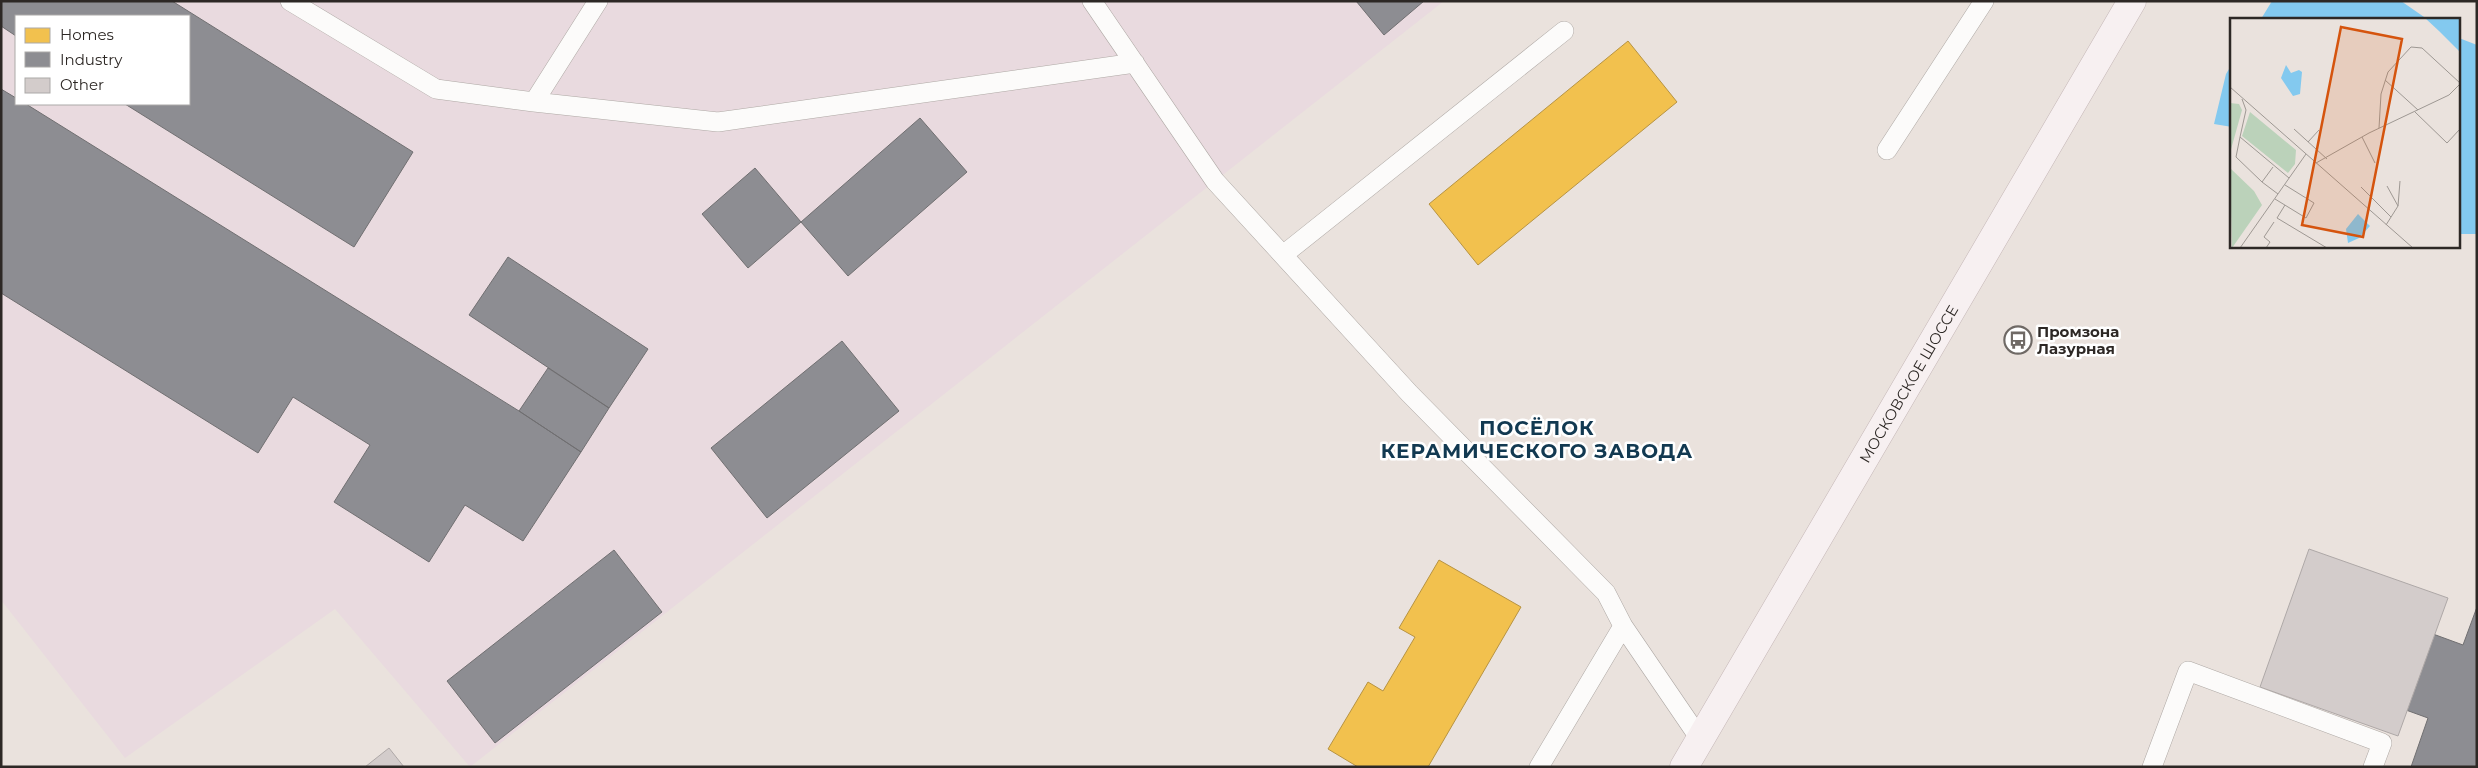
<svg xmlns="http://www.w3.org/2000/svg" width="2478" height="768" font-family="Montserrat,sans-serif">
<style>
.industrial{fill:#e9dadf;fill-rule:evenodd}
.water{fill:#83c9ef}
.homes{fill:#f2c14e;stroke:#b79342}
.industry{fill:#8d8d92;stroke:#706f71}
.building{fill:#d3cccb;stroke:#aea8a7}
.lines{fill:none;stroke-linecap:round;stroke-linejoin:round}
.lane-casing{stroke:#aea8a4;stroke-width:20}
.primary-casing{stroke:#c5b7b7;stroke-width:29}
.lane{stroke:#fcfbfa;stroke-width:19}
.primary{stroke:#f7f0f1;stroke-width:28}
.labels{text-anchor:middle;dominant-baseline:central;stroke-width:5;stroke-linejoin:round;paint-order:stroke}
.poi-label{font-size:15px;font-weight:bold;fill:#2d2825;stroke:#fff;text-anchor:start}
.street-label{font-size:15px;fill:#2d2825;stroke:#fff}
.district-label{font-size:20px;font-weight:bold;letter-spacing:1px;fill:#123951;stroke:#fff}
.inset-road{fill:none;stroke:#9e9893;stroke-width:1}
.view{fill:#d5540e;fill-opacity:0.15;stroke:#d5540e;stroke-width:2.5}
.inset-edge{fill:none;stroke:#2d2825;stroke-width:2.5}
</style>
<rect width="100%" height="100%" fill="#eae2dd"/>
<path class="industrial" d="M1,1H1444L470,767L335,609L125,758L1,600ZM16,16H189V104H16Z"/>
<path class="water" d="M2272,1H2401L2427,19H2261Z
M2459,38L2477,45V234H2459Z
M2232,64V127L2214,124L2226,74Z"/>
<path class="homes" d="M1628,41L1677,102L1478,265L1429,204Z
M1439,560L1521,607L1428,767H1358L1328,749L1368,682L1383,691L1415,637L1399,628Z"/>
<path class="industry" d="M1,1H172L413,152L354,247L125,104H189V16H16V36L1,26Z
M1356,1H1424L1384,35Z
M1,89L16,98V104H26L519,411L581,452L523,541L465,505L429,562L334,502L370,445L293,397L258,453L1,293Z
M920,118L967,172L848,276L801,222Z
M755,168L801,222L748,268L702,214Z
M508,257L648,349L609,408L469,315Z
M842,341L899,411L767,518L711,448Z
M548,368L609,408L581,452L519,411Z
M614,550L662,612L495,743L447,681Z
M2477,607V767H2411L2428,718L2406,710L2433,634L2463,645Z"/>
<path class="building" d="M2309,549L2448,598L2398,736L2260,687Z
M389,748L404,767H365Z"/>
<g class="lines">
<g class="lane-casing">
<path id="lane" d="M290,1L436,89L534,102L718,122L1135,63
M1092,1L1215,181L1409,393L1606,593L1623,626L1700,739
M534,102L598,1
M1887,150L1984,1
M1283,255L1564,31
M1539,767L1623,626
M2152,767L2188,671L2382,743L2373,767"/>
</g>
<g class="primary-casing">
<g id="primary">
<path id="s1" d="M1684,767L2132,1"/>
</g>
</g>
<use href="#lane" class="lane"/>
<use href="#primary" class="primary"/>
</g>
<defs>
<g id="bus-ring" transform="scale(1.4375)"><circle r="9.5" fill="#fff" stroke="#6f6965" stroke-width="1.5"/><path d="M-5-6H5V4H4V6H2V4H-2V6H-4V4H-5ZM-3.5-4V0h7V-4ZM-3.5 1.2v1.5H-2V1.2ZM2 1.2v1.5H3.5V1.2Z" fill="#6f6965"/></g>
</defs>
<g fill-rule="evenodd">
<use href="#bus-ring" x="2018" y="340"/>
</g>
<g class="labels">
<g class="poi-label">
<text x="2037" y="331">Промзона<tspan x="2037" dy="17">Лазурная</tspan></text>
</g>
<g class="street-label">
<text stroke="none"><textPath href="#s1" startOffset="444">МОСКОВСКОЕ ШОССЕ</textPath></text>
</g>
<g class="district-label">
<text x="1537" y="428">ПОСЁЛОК<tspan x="1537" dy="23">КЕРАМИЧЕСКОГО ЗАВОДА</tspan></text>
</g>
</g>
<g transform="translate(2230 18)">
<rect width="230" height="230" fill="#eae2dd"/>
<path d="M0,85L9,86L12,92L0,135ZM20,94L66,132L65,146L58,155L12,118ZM0,150L24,173L32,187L2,230Z" fill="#bbd2ba"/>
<path d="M195,0H230V34L209,13ZM56,47L61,55L69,52L72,54L70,76L63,78L51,60ZM128,196L140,208L129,220L118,225L116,211Z" fill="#83c9ef"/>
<path class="inset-road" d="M155,62L188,92M0,69L183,230M12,81L16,92L10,119L59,160M185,94L217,125L230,111M149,110L151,76L158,54L181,29L192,30L230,65M64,111L97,141M10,119L6,139L32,164M132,119L145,145M78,124L89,112M86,145L139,115L219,77L230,66M43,149L32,164L48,176M157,168L168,188M131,169L161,199M45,181L76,200L84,185L55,167M55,187L47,200L97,230M156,207L168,188L170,163M10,230L76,136M36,230L40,224L34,219L44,204"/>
<path class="view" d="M111,9L172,21L133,219L72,207Z"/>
<rect width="230" height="230" class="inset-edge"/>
</g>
<rect width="2478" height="768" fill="none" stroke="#2d2825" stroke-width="5"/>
<rect x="15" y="15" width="175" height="90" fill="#ffffff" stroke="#aba9a8"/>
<rect x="25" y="28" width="25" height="15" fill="#f2c14e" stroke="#aba9a8"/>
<text x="60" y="40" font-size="15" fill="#2d2825">Homes</text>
<rect x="25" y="52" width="25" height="15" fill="#8d8d92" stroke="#aba9a8"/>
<text x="60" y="65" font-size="15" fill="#2d2825">Industry</text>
<rect x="25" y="78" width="25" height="15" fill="#d3cccb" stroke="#aba9a8"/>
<text x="60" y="90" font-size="15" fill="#2d2825">Other</text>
</svg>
